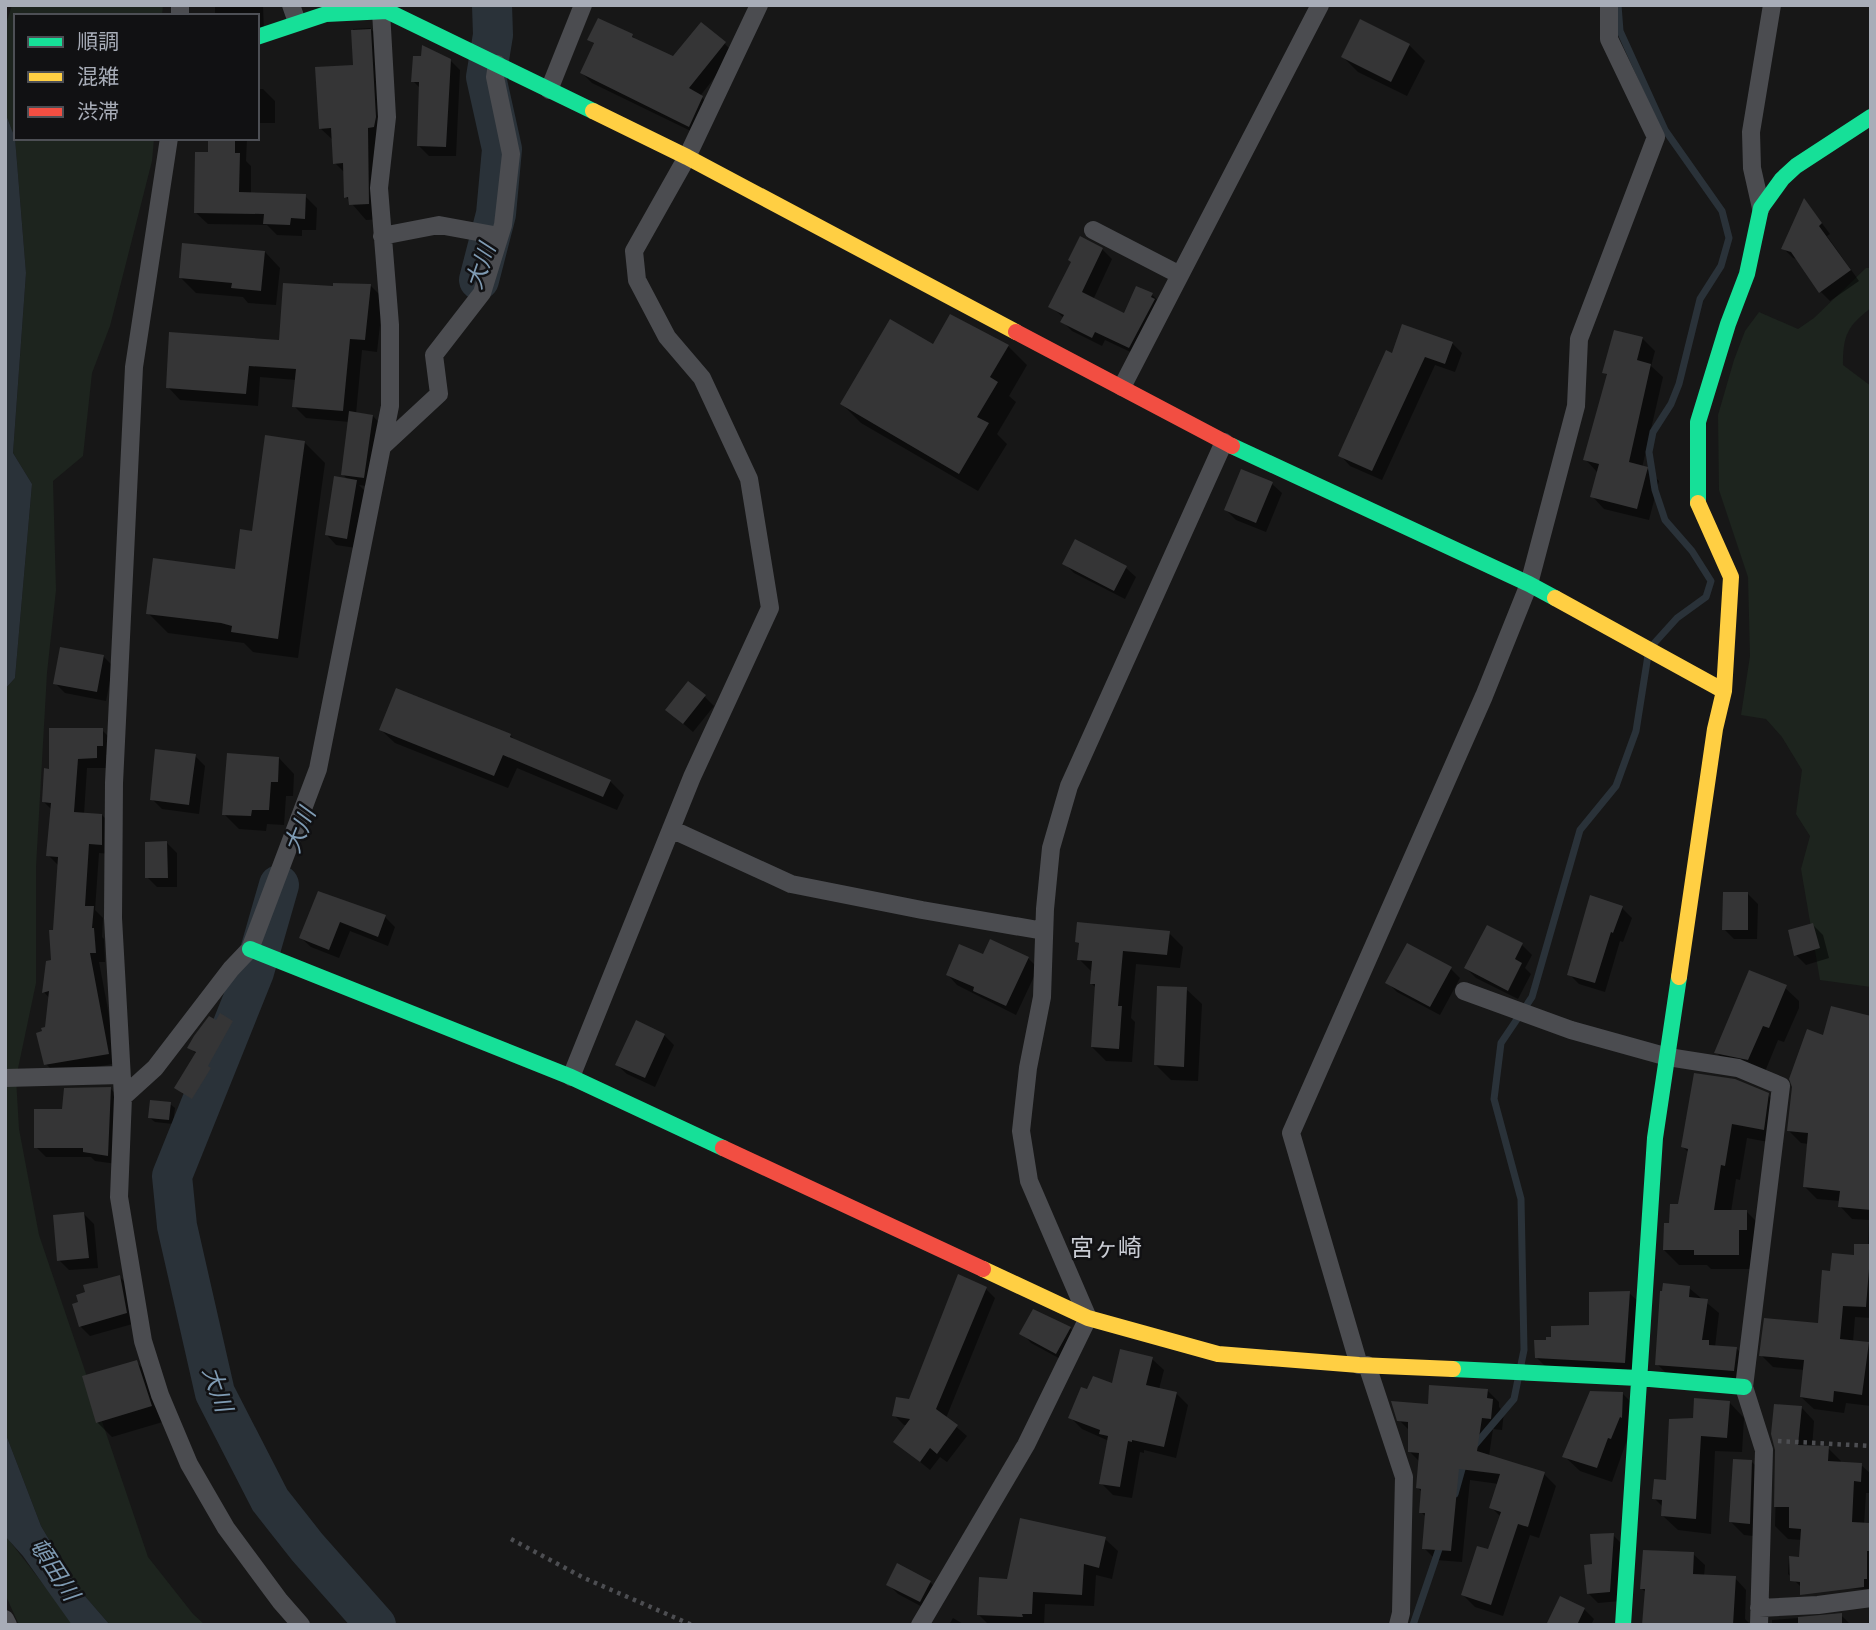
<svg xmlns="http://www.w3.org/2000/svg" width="1876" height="1630" font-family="'Archivo Narrow','Noto Sans JP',sans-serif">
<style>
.green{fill:#1d241e}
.water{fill:#2a3239}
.shadow{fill:#0007}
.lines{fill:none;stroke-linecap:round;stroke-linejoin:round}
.stream{stroke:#2a3239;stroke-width:7}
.river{stroke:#2a3239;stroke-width:40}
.building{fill:#353536}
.path{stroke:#4d4e52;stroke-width:4.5;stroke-dasharray:3.5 5;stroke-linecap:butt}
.street{stroke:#4b4c50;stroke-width:18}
.fast{stroke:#16e098;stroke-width:16}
.slow{stroke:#ffcf43;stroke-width:16}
.jam{stroke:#f24e42;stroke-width:16}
.labels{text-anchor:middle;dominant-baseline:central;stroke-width:5;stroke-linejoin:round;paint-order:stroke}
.water-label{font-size:23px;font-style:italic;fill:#7f9bb3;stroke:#111113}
.quarter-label{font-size:24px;fill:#c9ccd4;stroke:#111113}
</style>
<rect width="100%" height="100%" fill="#171717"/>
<path class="green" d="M12,5H163L162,16H16V138H154L152,161L110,326L92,373L83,456L53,481L56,590L47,673L36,867V983L16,1078L19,1129L39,1235L148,1557L193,1614L205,1625H110L77,1587L41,1526L5,1432V689L15,678L32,484L13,453L26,273L15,138L5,112V27Z
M1866,268H1871V308C1847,326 1843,336 1843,365L1871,386V987L1820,980L1801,869L1810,836L1796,814L1802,770L1782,737L1766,719L1741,715L1750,656L1748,577L1719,490L1718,415L1734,360L1745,331L1759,312L1798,329L1814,318Z
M5,1535L68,1616L72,1625H19L5,1594Z"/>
<path class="water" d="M5,112L15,138L26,273L13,453L32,484L15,678L5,689Z
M5,1432L41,1526L77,1587L110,1625H72L23,1556L5,1536Z"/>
<path class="shadow" d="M215,5H263L264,33H257V16H215Z
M1361,21L1409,45L1425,61L1407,96L1358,72L1343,57Z
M370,28L385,44L383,219L366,220L346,197L345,173L335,163L334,141L320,128L354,67L353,29Z
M632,36L639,42L673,59L724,43L734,53L700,96L712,107L699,135L592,83L582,73L595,45L589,39Z
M450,60L460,70L456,156H429L419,146L421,89L413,81Z
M257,89H263L275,101V123H257Z
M210,138H247L246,161L251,166V194L305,196L317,208L316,230H302V236L277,235L267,225L208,224L195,212L210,154Z
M1805,201L1830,234L1827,236L1859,281L1830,301L1821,292L1799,260L1793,258L1783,248Z
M1102,249L1112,259L1093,300L1125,316L1152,295L1162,304L1139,356L1105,340L1102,346L1072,331L1062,321L1064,318L1050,306Z
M265,252L280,268L276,305L248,303L243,297L196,293L181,278Z
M371,286L383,298L377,352L362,350L356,414L373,416L382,426L374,487L359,485L366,492L356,548L336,545L327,535L350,481L343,475L350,422L306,418L294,406L296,380L260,377L258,406L180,400L168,387L281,342L334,288Z
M1642,338L1655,351L1651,366L1663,377L1642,468L1647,469L1659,481L1649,520L1604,509L1592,496L1598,473L1585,459L1608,376L1604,372Z
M1452,343L1462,353L1455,372L1435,365L1382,480L1350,466L1341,456L1393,355Z
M934,346H1008L1027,365L1009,396L1016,402L997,434L1007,444L978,491L861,423L842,404Z
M304,442L325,463L298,658L253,652L244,643L168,633L148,613L236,571L253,533Z
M1272,484L1282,493L1266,532L1236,520L1226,510Z
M1064,563L1126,568L1136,577L1125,599L1074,573Z
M103,656L113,666L106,701L65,693L55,683Z
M704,696L714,706L693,732L678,719Z
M102,730L112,740V755H106V768H87L84,814L102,815L112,825L111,854L99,853L95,910L103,918L102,937L104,939L105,962H99L118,1063L56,1074L46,1064L50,999L44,992L52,962L59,866L48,855L52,810L44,802L51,770Z
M381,730L510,735L517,742L610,781L624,795L617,810L517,768L508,788L395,743Z
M195,756L205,766L199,814L162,809L152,799Z
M279,758L294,774L293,796H286L284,825L267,824L266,831L239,829L224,814Z
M167,843L177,853V887H157L147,877Z
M1748,894L1758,904L1757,939H1734L1724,929Z
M359,906L385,917L395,927L388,946L350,931L339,958L311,947L301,938Z
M1622,908L1632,918L1623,942L1620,941L1605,992L1579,984L1569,974Z
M1813,925L1823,935L1829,958L1806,965L1796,955Z
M1169,933L1183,947L1180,968L1136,964L1131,1018L1135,1022L1132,1062L1106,1061L1092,1047L1096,988L1091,983L1092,972L1079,959L1081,945L1077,942Z
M1522,945L1532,955L1525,968L1531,974L1518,999L1476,978L1466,968Z
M984,956L1028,958L1038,968L1016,1015L957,985L948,975Z
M1451,969L1460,978L1440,1015L1397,992L1388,983Z
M1783,986L1799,1001V1008L1784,1042L1778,1040L1764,1074L1731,1067L1716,1052Z
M1186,989L1202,1004L1198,1081L1171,1080L1156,1065Z
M1871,1018V1318L1855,1317L1853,1342L1871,1344V1406L1846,1403L1844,1413L1814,1409L1801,1397L1805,1370L1773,1367L1761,1355L1819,1325L1832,1272L1868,1246L1869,1220L1852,1219L1840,1206V1201L1817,1199L1805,1187L1809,1144L1801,1143L1789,1131L1825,1037Z
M217,1022H232L242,1032L217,1076L220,1079L202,1108L186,1097L176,1087L196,1054L190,1047Z
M664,1035L674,1045L655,1087L627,1074L617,1065Z
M110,1088L120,1098L117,1164L95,1161L91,1157H46L36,1147L64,1111Z
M1768,1095L1783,1110L1779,1144L1747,1138L1740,1180L1736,1179L1731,1212H1747L1762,1227L1754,1269H1711L1707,1265H1679L1664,1250L1671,1224L1680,1205L1689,1153L1683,1147Z
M170,1104L175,1108L173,1124L155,1122L150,1118Z
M84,1214L94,1224L98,1268L69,1270L59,1260Z
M119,1276L129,1286L136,1323L90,1336L80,1326Z
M1689,1288L1719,1313L1715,1347L1737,1349L1749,1361L1746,1383L1669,1376L1657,1364Z
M986,1289L995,1298L946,1418L967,1436L947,1462L940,1457L930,1470L896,1442L908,1425H904L894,1415L910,1401Z
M1629,1293L1639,1302L1634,1371L1546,1367L1537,1358L1548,1342L1591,1327Z
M1070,1328L1080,1338L1066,1362L1031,1343L1022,1333Z
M1152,1359L1164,1370L1159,1389L1176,1393L1188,1405L1176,1458L1144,1450V1453L1140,1452L1132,1498L1113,1495L1101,1483L1109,1441L1082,1429L1070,1417L1088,1391L1113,1385Z
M136,1362L152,1377L166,1421L112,1437L97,1422Z
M1487,1390L1499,1402V1407L1504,1412L1502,1430L1493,1429L1489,1456L1544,1474L1556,1486L1539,1538L1530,1535L1503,1616L1475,1607L1463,1595L1489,1551L1501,1517L1491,1507L1499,1484L1470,1480L1462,1562L1436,1560L1424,1548L1427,1518L1421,1512L1423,1493L1417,1487L1420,1462L1409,1451L1410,1431L1399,1420L1430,1406Z
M1623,1394L1638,1409L1612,1482L1580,1471L1564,1456Z
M1729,1402L1744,1418L1742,1452L1715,1451L1711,1534L1678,1530L1662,1515L1663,1507L1654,1498L1667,1482L1694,1420Z
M1802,1408L1814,1421L1812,1448H1828L1841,1461L1840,1464L1861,1465L1871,1474V1493H1866L1864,1525H1871V1589L1801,1587L1788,1574L1789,1558L1801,1559L1802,1540L1788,1539L1775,1526L1777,1450Z
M1752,1462L1765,1475L1763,1537L1744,1535L1731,1522Z
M1613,1535L1623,1545L1620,1601L1598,1603L1588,1593L1594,1566Z
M1105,1539L1118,1551L1112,1579L1096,1575L1094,1606L1045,1604L1044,1625H989L979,1615L1008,1580Z
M1693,1554L1705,1565L1704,1576L1735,1578L1746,1590L1745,1619L1751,1625H1644L1647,1593L1642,1589Z
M930,1582L940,1592L930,1611L898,1594L888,1584Z
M1584,1609L1594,1619L1591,1625H1548Z
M1841,1615L1851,1625H1772V1620Z
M953,1618L965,1625H949Z"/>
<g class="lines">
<path class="stream" d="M1474,1446L1514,1399L1524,1350L1521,1199L1494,1099L1501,1043L1532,997L1580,830L1616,786L1636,731L1649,649L1677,618L1706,597L1711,581L1692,551L1665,520L1655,490L1649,452L1653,432L1671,404L1679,384L1700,299L1721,266L1729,238L1722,211L1665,130L1620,31L1618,5
M1455,1494L1464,1462
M1413,1625L1441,1543"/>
<path class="river" d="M479,280L496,214L502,149L486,77L493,35L492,5
M279,885L254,972L172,1176L177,1226L215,1393L270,1500L307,1547L376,1625"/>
</g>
<path class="building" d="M598,18L633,34L632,37L673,56L701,22L726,42L689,88L703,96L689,127L580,73L594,43L587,40Z
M1360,19L1410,44L1391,82L1341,57Z
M371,29L376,117L374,127L368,128L369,204L349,205L348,197L344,198L343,163L333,164L331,128L319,129L315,67L353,65L351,30Z
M422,45L451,59L446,147L417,146L419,82H411L413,56H421Z
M208,138H235V153H240L239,192L306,194L305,219L291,218L290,225L263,224L264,214L194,213L195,152H208Z
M1804,198L1822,223L1819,226L1851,270L1819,293L1791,252L1781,249Z
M1080,236L1103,248L1082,292L1124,313L1136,286L1153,293L1151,297L1155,299L1129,348L1095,332L1092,338L1060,322L1064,315L1048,307L1071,262L1068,260Z
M182,243L265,251L261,291L231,288L232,283L179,278Z
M283,283L333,286V283L371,284L365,340L350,339L343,411L292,407L296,369L249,366L246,394L166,388L169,332L279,340Z
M950,314L1009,345L990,377L998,382L977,417L989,423L959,474L840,404L890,319L933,344Z
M1402,324L1453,342L1445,364L1425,357L1372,471L1338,456L1386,350L1392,353Z
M1614,330L1643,337L1637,360L1651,364L1629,462L1648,467L1637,509L1590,497L1599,464L1583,460L1607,374L1602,373Z
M349,411L373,415L364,478L341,475Z
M265,435L305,441L278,639L231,632L232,626L221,623L146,614L153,558L235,569L240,529L252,531Z
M1241,469L1273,482L1256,523L1224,510Z
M334,476L357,480L347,539L325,535Z
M1075,539L1127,566L1114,591L1062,564Z
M60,647L104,655L97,692L53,684Z
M688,681L706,695L683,724L665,710Z
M396,688L511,734L510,737L611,780L603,797L503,755L494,776L379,730Z
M49,728H103V746H97V758L78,759L74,812L102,814V845L89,844L85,906H94L92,928H94L96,953H90L109,1054L44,1065L36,1033L42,1031L41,1028L45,1027L49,991L42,993L46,961L51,960L49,930H53L58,857L46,856L51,803L42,802L44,768L49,769Z
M155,749L196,754L189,805L150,800Z
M227,753L279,757L278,782H271L269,810H252L251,816L222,815Z
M167,841L168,878H145V842Z
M318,891L386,915L378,937L340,922L329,950L299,938Z
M1723,892H1748V930H1722Z
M1590,895L1623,906L1613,933L1611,932L1595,983L1567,975Z
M1077,922L1170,931L1167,955L1123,951L1118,1006H1122L1119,1049L1091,1047L1095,984H1090L1092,961L1077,960L1079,943L1075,942Z
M1813,923L1820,948L1794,956L1788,930Z
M1487,925L1523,943L1515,959L1522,963L1508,991L1464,968Z
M990,939L1029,957L1006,1006L973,991L974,987L946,975L959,944L983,954Z
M1407,943L1452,967L1430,1007L1385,983Z
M1749,970L1787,985L1769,1028L1763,1026L1748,1060L1714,1053Z
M1157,986L1187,987L1184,1067L1154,1065Z
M1831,1006L1871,1016V1210L1838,1207L1840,1191L1803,1187L1808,1133L1787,1131L1792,1087L1789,1079L1807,1029L1823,1035Z
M220,1013L233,1021L208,1066L211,1068L192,1099L174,1088L196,1052L187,1048L194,1036L209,1016L216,1020Z
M636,1020L665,1034L645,1078L615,1065Z
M1694,1073L1735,1079L1769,1093L1764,1130L1732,1124L1725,1166L1721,1165L1714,1210H1747V1230H1739V1255H1694V1250H1663L1664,1223H1669L1670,1204H1678L1688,1149L1681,1147Z
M111,1087L108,1156L83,1152V1148H34V1109H62L64,1088Z
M150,1100L171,1102L169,1120L148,1118Z
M84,1212L89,1258L57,1261L53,1215Z
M1854,1244H1871L1866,1307L1843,1306L1840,1339L1869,1342L1862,1395L1834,1391L1833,1402L1800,1397L1804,1360L1759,1356L1764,1318L1818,1323L1822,1270L1830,1271L1832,1253L1854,1255Z
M958,1274L987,1287L936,1409L958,1425L937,1454L930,1448L920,1462L893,1442L910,1419L892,1416L896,1397L909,1399Z
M120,1275L127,1313L79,1327L72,1304L78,1302L76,1295L85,1292L83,1285Z
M1663,1283L1690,1286L1689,1297L1708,1299L1702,1340H1709V1345L1737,1347L1734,1371L1655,1365L1660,1291H1662Z
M1630,1291L1625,1363L1535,1358L1534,1340H1546V1337H1551V1326L1589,1325V1292Z
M1033,1309L1071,1327L1056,1354L1019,1334Z
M1120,1349L1153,1357L1146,1385L1177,1392L1164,1447L1132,1440V1442L1128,1441L1120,1487L1099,1484L1108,1436L1099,1434L1100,1430L1068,1418L1081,1387L1087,1389L1093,1376L1112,1383Z
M137,1360L152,1406L96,1423L82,1376Z
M1429,1385L1488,1389L1487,1398L1493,1399L1491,1419L1482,1418L1477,1451L1545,1472L1528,1527L1518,1524L1491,1605L1461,1595L1477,1546L1488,1549L1501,1512L1489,1508L1500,1474L1459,1469L1451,1551L1422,1549L1425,1513H1419L1421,1489L1416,1488L1419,1453L1408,1452V1422L1397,1421L1391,1401L1428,1404Z
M1590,1391L1623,1392L1622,1418L1620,1417L1611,1439L1608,1438L1597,1468L1562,1457Z
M1694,1398L1730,1401L1727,1438L1701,1436L1696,1519L1661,1516L1662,1500L1652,1499L1654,1479L1666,1480L1669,1419L1693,1418Z
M1774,1404L1802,1406L1798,1445L1829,1446L1828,1461L1862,1463L1861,1482L1854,1481L1852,1522L1870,1523L1871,1527V1551H1867V1579H1864V1587L1800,1595V1582L1790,1581L1789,1556L1799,1557L1801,1529L1789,1528V1507H1774L1775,1450L1771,1434Z
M1733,1459L1752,1460L1750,1524L1729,1522Z
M1020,1518L1106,1537L1099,1568L1084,1564L1082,1595L1033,1592L1032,1614H1022L1023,1617L977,1615L979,1577L1007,1579Z
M1614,1533L1610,1592L1587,1594L1584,1565L1592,1564L1590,1534Z
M1643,1550L1694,1552L1693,1574L1736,1576L1733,1625H1642L1645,1589H1640Z
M897,1563L931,1581L920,1602L886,1585Z
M1560,1596L1585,1608L1577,1625H1546Z
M1842,1613V1625H1798V1617Z"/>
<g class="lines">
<path class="path" d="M1778,1441L1871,1446
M511,1539L584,1578L692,1625"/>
<path class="street" d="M180,5V16
M291,5L297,22
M549,90L583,5
M169,138L134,367L114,783L113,918L123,1097L119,1197L143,1341L160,1395L189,1464L226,1528L280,1601L301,1625
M1761,208L1752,168L1751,132L1772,5
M1093,230L1180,275
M382,236L439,225L499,236
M1122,387L1320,5
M384,445L439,394L434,355L482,293L503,225L511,154L495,77L497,64
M671,829L791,884L922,910L1044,931
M1464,991L1571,1030L1668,1057L1738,1068L1781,1086L1744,1387L1764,1450L1759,1625
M571,1077L692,777L770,608L749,479L702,378L667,337L637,280L634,251L687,157L759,5
M5,1078L121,1075
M123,1097L155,1068L231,969L250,949L318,769L390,406V325L379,188L387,117L381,11
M1359,1365L1291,1133L1484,696L1529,584L1576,406L1579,339L1656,137L1609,39V5
M1367,1365L1404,1477L1401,1613L1398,1625
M1759,1608L1818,1605L1871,1598
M5,1619L8,1625
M920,1625L1026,1445L1088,1318L1029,1181L1021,1131L1028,1068L1042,997L1045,909L1051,848L1069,786L1224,442"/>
<path class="fast" d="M257,37L326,14L387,11L593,111
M1232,446L1529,584L1555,598
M1698,503V422L1728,324L1747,274L1761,208L1782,179L1796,166L1871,117
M250,949L571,1077L723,1148
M1453,1369L1638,1378L1744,1387
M1623,1625L1655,1138L1679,977"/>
<path class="slow" d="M593,111L687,157L1016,332
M1555,598L1724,691
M1679,977L1715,729L1724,691L1731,577L1698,503
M983,1269L1088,1318L1218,1354L1359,1365L1453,1369"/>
<path class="jam" d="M1016,332L1232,446
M723,1148L983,1269"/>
</g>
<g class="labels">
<g class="water-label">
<text transform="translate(480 266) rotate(-71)">大川</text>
<text transform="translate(299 830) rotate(-68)">大川</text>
<text transform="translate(218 1389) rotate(71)">大川</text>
<text transform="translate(55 1569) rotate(57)">頓田川</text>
</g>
<g class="quarter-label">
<text x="1106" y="1247">宮ヶ崎</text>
</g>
</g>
<rect width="1876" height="1630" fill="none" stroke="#a8adb8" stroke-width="14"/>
<rect x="14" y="14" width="245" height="126" fill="#111113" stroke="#4d4f55" stroke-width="2"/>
<rect x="28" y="37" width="35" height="10" fill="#16e098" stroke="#4d4f55" stroke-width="2"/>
<text x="77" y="49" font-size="21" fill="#a8adb8">順調</text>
<rect x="28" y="72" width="35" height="10" fill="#ffcf43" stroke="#4d4f55" stroke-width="2"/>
<text x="77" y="84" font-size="21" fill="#a8adb8">混雑</text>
<rect x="28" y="107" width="35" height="10" fill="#f24e42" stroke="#4d4f55" stroke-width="2"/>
<text x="77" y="119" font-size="21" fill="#a8adb8">渋滞</text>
</svg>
